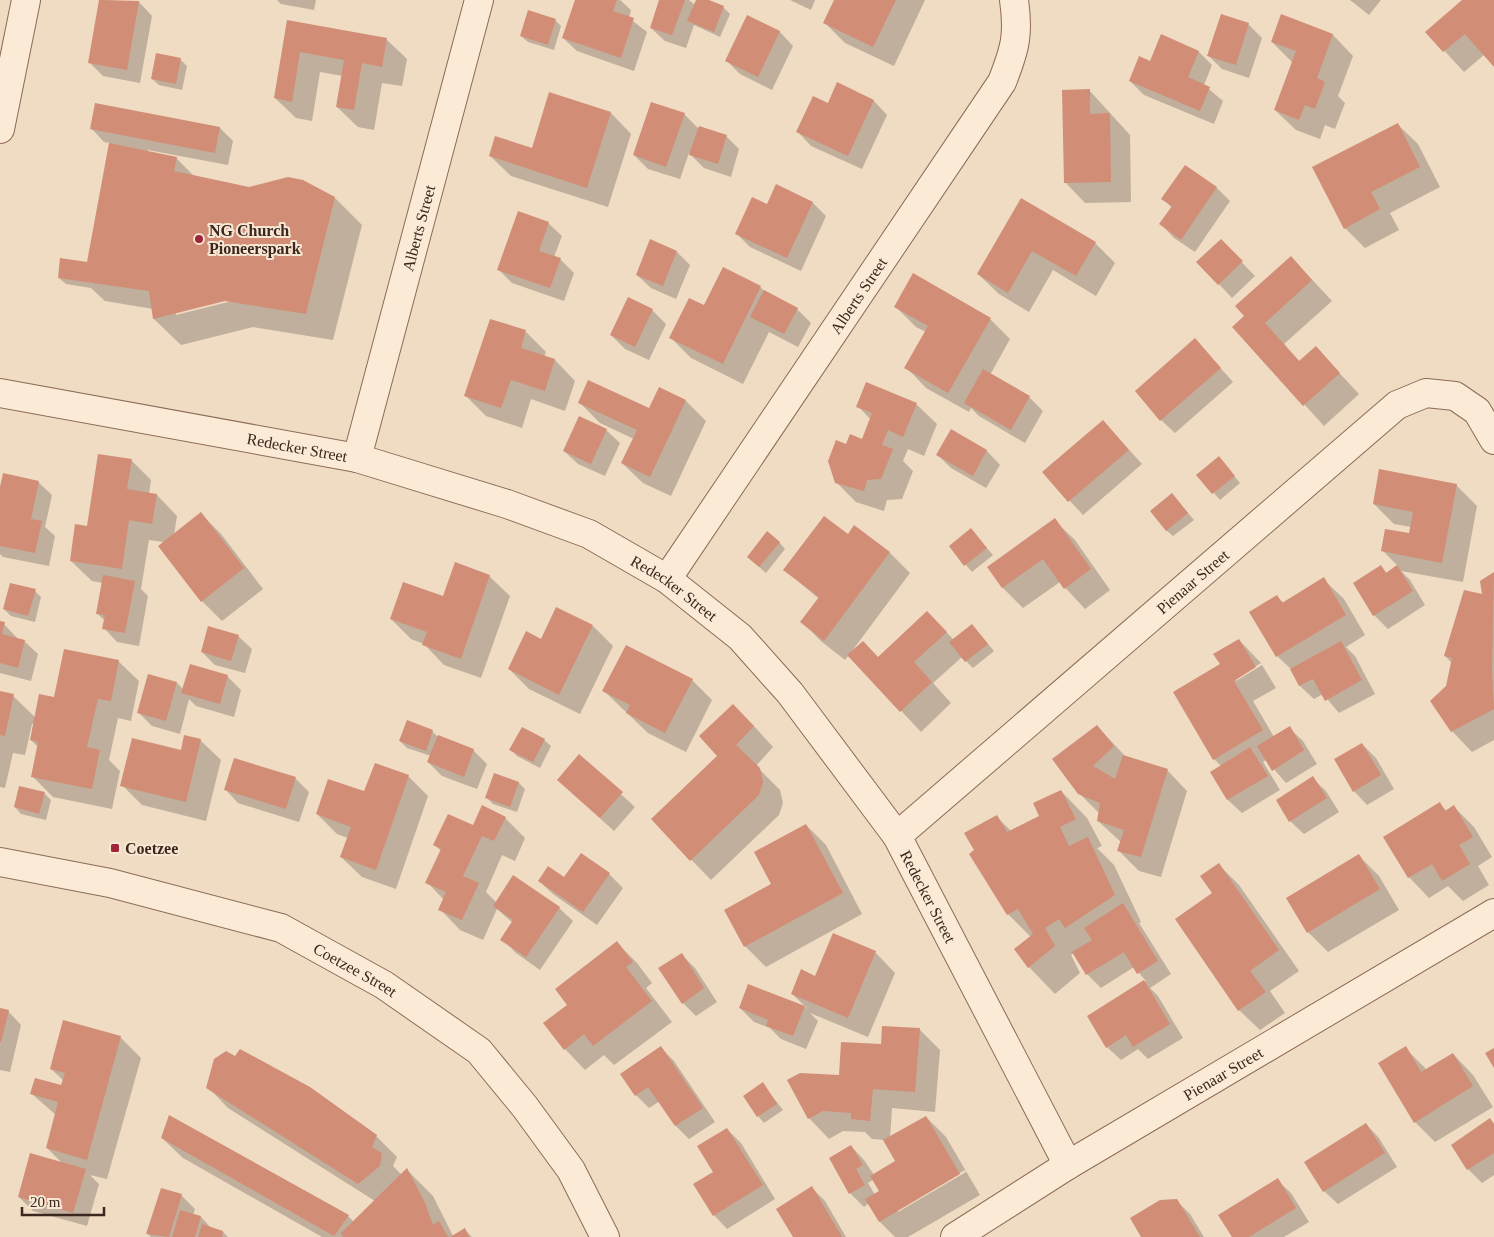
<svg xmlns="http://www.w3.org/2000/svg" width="1494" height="1237" font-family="Georgia,serif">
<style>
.shadow{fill:#0003;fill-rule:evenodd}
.building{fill:#d18d76}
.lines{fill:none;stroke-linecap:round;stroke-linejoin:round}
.minor-casing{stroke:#8c6b58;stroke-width:30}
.minor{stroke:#fbead6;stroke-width:28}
.poi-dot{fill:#9e253a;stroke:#f7e7d3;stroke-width:2}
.labels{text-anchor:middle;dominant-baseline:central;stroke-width:4;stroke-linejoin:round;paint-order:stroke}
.street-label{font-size:16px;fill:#3b271d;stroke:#f7e7d3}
.poi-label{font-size:16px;font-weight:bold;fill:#3b271d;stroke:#f7e7d3;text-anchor:start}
</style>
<rect width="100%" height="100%" fill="#f0dbc3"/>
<path class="shadow" d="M101,0L139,2L152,16L140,83L103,76L90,63Z
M277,0H316L314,10L281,4Z
M576,0H620L631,10L629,18L647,32L634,71L577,51L563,38Z
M661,0H689L695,5L697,0H706L723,7L730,14L720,37L694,25L686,48L665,41L651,28Z
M790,0H815L811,10Z
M836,0H925L894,66L845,43L825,23Z
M1350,0H1381L1369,15Z
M1464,0H1494V65L1485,54L1464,72L1427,32Z
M1282,16L1333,35L1353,56L1338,96L1345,103L1335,129L1325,125L1320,139L1296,130L1275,110L1293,63L1272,42Z
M748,17L780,32L793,46L772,90L740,74L726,60Z
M555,20L561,26L554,50L528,42L521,36Z
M288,22L386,39L407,59L402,86L382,83L374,130L358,127L337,107L343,76L320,72L312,121L296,118L275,98Z
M1248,24L1262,38L1249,78L1222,69L1209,56Z
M1199,52L1212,65L1204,85L1223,101L1214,124L1144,95L1130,81L1151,63Z
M181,60L187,66L182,90L159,85L152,79Z
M837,84L874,101L887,115L862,169L811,146L798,132L828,104Z
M1089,90L1130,135L1131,202L1085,203L1065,182Z
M550,94L611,113L631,134L608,207L511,176L490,156L533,150Z
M684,114L699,129L726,136L739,149L731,177L704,168L689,153L680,179L648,169L634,155Z
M1397,124L1418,144L1440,187L1390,213L1399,230L1365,248L1345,228Z
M91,128H220L233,141L228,165L148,150V152L176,158L194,176L249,188L335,198L362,225L333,340L253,327L181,345L154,319L153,309L105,301L91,288L66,284L59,278L88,265L110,143L104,142ZM231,298L232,301L176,315V312Z
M1186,167L1217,188L1230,201L1195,252L1174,238L1161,224L1172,208L1163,199Z
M1022,200L1095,243L1115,263L1096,296L1053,270L1029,312L999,294L978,274Z
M813,203L826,216L801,271L750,247L737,234L767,206Z
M548,223L562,236L554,257L560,259L574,273L564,301L512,283L498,269Z
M1221,241L1255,276L1232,298L1219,284Z
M677,252L690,265L676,299L651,288L637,275Z
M1291,257L1332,301L1284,344L1300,362L1316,348L1359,394L1324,426L1234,327L1246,316Z
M760,287L767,293L797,309L811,323L798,347L769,332L743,384L691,358L671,338L704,307Z
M896,307L990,319L1010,339L990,375L1029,397L1043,411L1025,443L979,416L971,408L969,412L926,388L906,367L926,332L916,327Z
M652,310L666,324L649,360L625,349L611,335Z
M526,332L546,352L544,357L555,360L575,381L565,411L531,399L522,428L486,416L466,396Z
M1195,340L1233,382L1175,433L1161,420Z
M686,401L706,421L671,496L643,483L622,463L634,439L600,423L579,402L649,410Z
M916,404L937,424L924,456L908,449L903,461L913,471L902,499L887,500L884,511L856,502L836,482L847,446L862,441L871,420L858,406Z
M1103,421L1142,464L1083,515L1044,473Z
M606,430L620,443L605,476L578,464L564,451Z
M951,431L987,451L1000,465L986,488L951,468L938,455Z
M1219,458L1240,483L1220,500L1198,475Z
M131,460L151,480L149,494L157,495L177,516L174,535L201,514L221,534L263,589L222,621L202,601L164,542L149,540L141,589L148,596L139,646L117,642L104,628L105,621L97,613L103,583L92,581L71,561L88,527Z
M38,482L52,495L45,527L55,536L49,566L3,557L0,554V493Z
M1456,485L1477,506L1463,582L1401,571L1410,580L1425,605L1388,629L1374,615L1381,567L1387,573L1398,566L1383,551L1410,534L1411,527L1394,524L1374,504Z
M1172,494L1194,520L1173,536L1166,530Z
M1054,520L1075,540L1110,590L1085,609L1060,582L1023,608L1003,588L989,567Z
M855,527L890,553L910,573L852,651L879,658L927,613L954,640L978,632L994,651L973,668L962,657L933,683L951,703L921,732L849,655L845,660L822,642L802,622L819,599L785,570L852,539Z
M971,530L993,555L972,572L950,547Z
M779,542L785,549L766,573L748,557Z
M1494,574V740L1472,752L1452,731L1447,686L1452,663L1445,656L1484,596L1481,581Z
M489,576L510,596L481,678L444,665L424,644L411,639L391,619L443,598Z
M1323,579L1344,599L1365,635L1346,647L1355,656L1375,694L1339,713L1323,694L1314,699L1300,686L1293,671L1277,656V597L1284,603Z
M35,591L41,597L35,622L11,616L4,609Z
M0,622L4,624L18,639L24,641L38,654L31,681L0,673Z
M593,626L613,646L580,714L529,689L509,669L541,640Z
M238,636L252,649L245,673L215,665L202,652Z
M1239,640L1261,663L1236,678V681L1262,665L1276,688L1253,701L1274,737L1289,728L1303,741L1317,764L1286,783L1266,760L1263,762L1280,790L1242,813L1228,800L1211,772L1221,766L1214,759L1221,665Z
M118,661L139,681L131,721L118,718L109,760L120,771L112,809L53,797L32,776L38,747L31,740L34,724H32L25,755L13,753L5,788L0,787V693L13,696L36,718L55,698Z
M227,676L241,690L234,717L196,706L189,699L180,734L152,726L139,713L177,683L184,690Z
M692,680L712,700L686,752L648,733L604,691Z
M753,725L773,747L756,766L780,790L783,803L779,815L711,880L652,819Z
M1097,726L1126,757L1167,770L1187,791L1161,877L1139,871L1119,851L1121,842L1098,821L1100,814L1079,793Z
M432,731L438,737L473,750L487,764L477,789L442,776L428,762L431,756L407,748L400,741Z
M200,740L221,760L206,821L142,805L122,785Z
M544,740L551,746L540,768L517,756L511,750Z
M1362,744L1376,758L1394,789L1367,805L1354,791Z
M579,756L635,807L614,831L572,793Z
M408,776L428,796L396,889L362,877L341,857L348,838L337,834L317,814Z
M295,778L309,792L299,822L238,803L225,789Z
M1312,778L1326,791L1339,812L1304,834L1290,821Z
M519,783L525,789L517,812L493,804L487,798Z
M1061,791L1087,818L1102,846L1097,848L1114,865L1141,922L1139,923L1171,974L1150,988L1158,996L1183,1038L1148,1059L1138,1049L1121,1060L1107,1047L1089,1016L1146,981L1134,967L1101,988L1087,974L1074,953L1071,955L1080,973L1055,994L1029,967L1031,937L1008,914L997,817L1011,831L1041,816Z
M45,794L51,800L46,820L21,814L15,807Z
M1440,804L1447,811L1454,807L1474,827L1492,857L1478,866L1489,885L1463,901L1448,886L1429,898L1409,877Z
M505,818L525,838L515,861L502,855L486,892L497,903L559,908L573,921L540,970L516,953L502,939L513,923L497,909L483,940L460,930L440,909L444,900L427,882L441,851L435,845L474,827Z
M806,825L826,845L862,914L766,967L745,946L726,911L773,885Z
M581,855L609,874L623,888L597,925L553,894L539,881L564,879Z
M1358,855L1379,876L1399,910L1328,952L1308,932Z
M1219,865L1239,885L1299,971L1270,991L1285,1013L1260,1030L1239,1010L1177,920L1214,893Z
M617,943L637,963L652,983L646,988L672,1022L614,1065L604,1055L585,1070L565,1049L545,1023L569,1005Z
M875,952L895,973L868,1037L810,1013L818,1021L806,1049L781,1039L770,1028L754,1022L740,1008L749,985L807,1008L792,994L816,977Z
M681,954L695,968L717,1002L696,1016L683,1003Z
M0,1009L8,1011L21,1025L10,1072L0,1070Z
M920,1030L940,1050L935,1112L892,1108L890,1138L926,1117L946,1137L980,1195L908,1237H895L880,1222L869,1203L864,1207L850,1193L851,1146L864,1160L874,1175L897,1161L885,1140L872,1139L865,1132L843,1131L829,1139L809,1118L788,1081L840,1076L882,1045ZM965,1170L966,1172L898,1212V1209ZM874,1179L881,1191L875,1195L868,1183Z
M120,1037L141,1058L107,1179L90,1175L99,1184L87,1226L33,1211L19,1197L63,1164L47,1148L56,1115L32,1094L62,1087L64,1081L51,1069Z
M661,1048L674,1061L715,1122L689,1139L676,1126L660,1101L649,1108L636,1095Z
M1405,1048L1427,1070L1453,1054L1473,1075L1493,1107L1435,1142L1415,1122Z
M763,1084L783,1110L764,1123L758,1116Z
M208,1087L376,1136L397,1157L393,1166L402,1175L407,1170L433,1196L453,1236L465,1230L472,1237H322L183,1158L162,1138L348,1216L354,1222L375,1201L228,1108Z
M1490,1120L1494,1124V1175L1482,1183L1468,1169L1452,1145Z
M1366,1124L1379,1138L1397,1167L1338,1204L1324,1191Z
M727,1129L741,1143L775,1199L727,1229L714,1215V1172Z
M1277,1180L1291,1193L1309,1222L1284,1237H1233Z
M812,1188L825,1201L846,1237H794Z
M181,1195L195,1209L193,1215L201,1217L212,1229L223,1232L228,1237H151L148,1234Z
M1176,1200L1190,1214L1204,1237H1143Z"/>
<path class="building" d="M99,0L139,1L127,70L88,63Z
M575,0H617L613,11L634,18L621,58L562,38Z
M659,0H685L672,35L650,28Z
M696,0H709L724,6L714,32L687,21Z
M834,0H896L873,47L823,23Z
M1462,0H1494V67L1465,34L1443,52L1425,32Z
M528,10L556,19L548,45L520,36Z
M1221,14L1249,23L1236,65L1207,56Z
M1281,14L1333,34L1317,78L1325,82L1315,109L1305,105L1299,120L1274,110L1296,51L1271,42Z
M747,15L780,31L758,77L725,61Z
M287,20L387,38L382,67L362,63L354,110L336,107L344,60L300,52L292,102L274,98Z
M1161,34L1199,51L1188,77L1210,87L1200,111L1129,81L1139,56L1150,61Z
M156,53L181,58L176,84L151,79Z
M837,82L874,100L848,156L796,132L813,96L828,103Z
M1090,89V114L1110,113L1111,182L1064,183L1062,90Z
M549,92L611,112L587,188L489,156L495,136L532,148Z
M651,102L685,113L666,167L633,155Z
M95,103L220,127L215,153L90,129Z
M1398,123L1420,167L1371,192L1380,209L1344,229L1312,167Z
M699,126L727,135L718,164L689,155Z
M109,143L177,157L174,171L249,187L288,177L303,180L335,197L306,314L225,301L153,319L149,291L58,278L60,258L87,262Z
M1185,165L1217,187L1181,240L1159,224L1172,206L1161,199Z
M776,184L813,202L787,258L735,234L752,197L767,204Z
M1021,198L1096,242L1076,276L1032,251L1008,293L977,274Z
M518,211L549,222L539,251L561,258L550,288L497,270Z
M650,239L677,251L663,286L636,275Z
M1221,239L1243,261L1218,285L1196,262Z
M1291,256L1312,280L1265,323L1299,361L1316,346L1340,373L1303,406L1232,327L1244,316L1235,306Z
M723,267L761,286L723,364L669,338L689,298L704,305Z
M913,273L991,318L948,393L904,368L928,326L894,307Z
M764,290L798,308L784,334L750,317Z
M628,297L653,309L635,347L610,335Z
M490,319L526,330L521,348L555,359L545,391L511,380L501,408L464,396Z
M1195,338L1221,368L1160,421L1135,391Z
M983,369L1030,396L1011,430L964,403Z
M588,380L649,408L659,387L686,400L650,477L621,463L637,430L578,403Z
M866,382L917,403L903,437L888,430L882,445L893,449L881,479L867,480L864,491L835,483L828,461L836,440L846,444L850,434L862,439L872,413L856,407Z
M579,416L607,429L591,464L563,451Z
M1103,420L1129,450L1068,502L1042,472Z
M951,429L987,450L973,476L936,455Z
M98,454L132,459L127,489L157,494L152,524L129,520L122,569L70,561L75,524L87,526Z
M1219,456L1235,476L1212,494L1196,475Z
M1379,469L1457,484L1442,563L1381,551L1385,529L1409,533L1413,512L1373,504Z
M3,473L39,481L31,519L42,521L35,553L0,546V487Z
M1172,493L1188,513L1166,531L1150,511Z
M201,512L244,568L201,602L158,546Z
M824,516L848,534L854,525L890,552L824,641L800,622L819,597L783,570Z
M1055,518L1091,569L1064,589L1043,559L1002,588L987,567Z
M971,528L987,548L964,566L949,546Z
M767,531L780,542L759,567L747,557Z
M455,562L490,575L461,659L422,645L427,632L390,619L403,582L443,596Z
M1381,565L1386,573L1397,565L1413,591L1373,616L1353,583Z
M1494,572L1492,670L1494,709L1451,732L1430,701L1446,686L1452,658L1444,656L1464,590L1482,594L1480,581Z
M103,575L135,581L125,633L102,629L105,615L96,614Z
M1324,577L1346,615L1276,657L1249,612L1277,595L1282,603Z
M10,583L36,589L28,616L3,609Z
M556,607L593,625L559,695L508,669L526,631L541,639Z
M927,611L947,632L914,662L932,682L900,712L847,655L863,641L878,657Z
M0,621L5,622L2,634L25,640L18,668L0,663Z
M972,624L988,644L965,662L949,642Z
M208,626L239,635L231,661L201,652Z
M1239,639L1256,667L1234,681L1263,730L1213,760L1173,692L1220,664L1213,654Z
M1341,641L1362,680L1325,701L1313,679L1299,686L1290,669Z
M626,645L693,679L665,733L626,713L630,705L602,691Z
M64,649L119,660L111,701L98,699L87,747L100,750L92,789L31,777L38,742L30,740L39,694L54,697Z
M190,664L228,675L220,704L181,693Z
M148,674L177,682L166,721L137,713Z
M0,691L14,694L5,736L0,735Z
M733,704L754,726L736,745L760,768L763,782L759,795L690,861L651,819L717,756L699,736Z
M407,720L433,730L426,751L399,741Z
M1097,725L1114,746L1093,766L1115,779L1123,755L1168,769L1141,857L1117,851L1124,830L1097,821L1100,803L1078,794L1052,759Z
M1290,726L1304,750L1272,771L1257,746Z
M522,727L545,739L533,762L509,750Z
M184,735L201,739L186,802L120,786L132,738L181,750Z
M438,735L474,749L464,777L427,762Z
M1362,743L1381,775L1353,792L1334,759Z
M1250,747L1268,776L1227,800L1210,772Z
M579,754L623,792L600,818L557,780Z
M234,758L296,777L286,809L224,790Z
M375,763L409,775L376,870L340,857L351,827L316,814L328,779L364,791Z
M494,773L519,782L510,807L485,798Z
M1313,776L1327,798L1289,822L1276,800Z
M19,786L45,792L39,814L14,807Z
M1061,790L1076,819L1060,827L1069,846L1088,837L1115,895L1065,928L1059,919L1045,928L1055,946L1028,968L1014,949L1033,934L1018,909L1007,915L969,854L974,850L964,833L997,815L1007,832L1039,816L1033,803Z
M1440,802L1445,811L1454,805L1473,837L1459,845L1470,864L1442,881L1432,864L1408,878L1383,837Z
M482,805L506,817L494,841L482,836L463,876L479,883L462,920L438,910L446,892L425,883L441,849L433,845L448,814L473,825Z
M806,824L843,893L744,947L724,910L771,884L754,852Z
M581,853L610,873L583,912L538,881L548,866L564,877Z
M1359,854L1380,889L1307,933L1286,898Z
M1219,863L1279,950L1250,971L1266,992L1238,1011L1175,919L1212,893L1200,876Z
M513,875L560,907L526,957L500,940L513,920L493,906Z
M1123,903L1158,961L1137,974L1124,952L1086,975L1072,952L1092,940L1084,928Z
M833,933L876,951L848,1018L791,994L801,969L815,976Z
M617,941L633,962L626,967L652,1001L593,1046L584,1034L564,1050L543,1023L567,1005L555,989Z
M682,953L704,988L682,1004L658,968Z
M1144,980L1170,1024L1133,1047L1126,1035L1106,1048L1087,1016Z
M748,984L805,1006L793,1036L766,1026L768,1020L739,1008Z
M0,1008L9,1010L1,1042H0Z
M63,1020L121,1036L87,1160L46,1148L58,1102L30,1094L35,1078L61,1085L65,1073L50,1069Z
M882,1026L920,1028L915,1092L873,1089L870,1121L851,1119V1113L823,1111L808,1119L787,1080L800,1073L839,1075L841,1042L881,1044Z
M661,1046L703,1108L675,1126L648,1087L635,1096L620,1074Z
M1406,1046L1421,1072L1453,1053L1473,1086L1414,1123L1378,1063Z
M1494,1048V1068L1485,1053Z
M240,1049L310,1087L377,1135L372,1147L382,1153L380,1166L358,1184L206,1088L214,1059L226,1051L235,1056Z
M763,1082L777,1104L757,1117L743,1096Z
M169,1115L349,1215L334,1236L161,1138Z
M926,1116L960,1174L879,1222L865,1199L879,1191L870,1176L895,1161L883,1140Z
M1490,1118L1494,1124V1153L1467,1170L1451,1145Z
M1366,1123L1385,1153L1323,1192L1304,1162Z
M727,1128L763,1185L713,1216L693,1184L713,1172L697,1146Z
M851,1145L863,1165L856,1169L865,1185L849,1194L829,1158Z
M30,1153L86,1169L73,1213L18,1197Z
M407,1168L425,1203L433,1225L439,1221L448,1237H343L341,1233Z
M1278,1178L1296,1208L1249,1237H1232L1218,1215Z
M812,1186L842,1237H793L776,1209Z
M161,1188L182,1194L169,1237L146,1234Z
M1177,1199L1200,1237H1141L1130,1218L1160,1200Z
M180,1210L201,1216L195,1237H172Z
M202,1224L223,1231L222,1237H198Z
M465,1228L469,1237H450Z"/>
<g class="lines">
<g class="minor-casing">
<g id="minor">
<path d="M0,129L26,0"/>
<path id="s1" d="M0,393L357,458L507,504L589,534L667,579L740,637L790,693L897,836L1068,1165"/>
<path id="s2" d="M357,458L479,0"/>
<path id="s3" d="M667,579L1002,82C1015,49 1019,35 1014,0"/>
<path id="s4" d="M897,836L1397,405L1426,393L1455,396L1477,411L1494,440"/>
<path id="s5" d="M0,862L110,883L281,928L384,985L479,1051L525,1107L571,1170L605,1237"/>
<path id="s6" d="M955,1237L1068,1165L1494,913"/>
</g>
</g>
<use href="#minor" class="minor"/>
</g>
<g class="poi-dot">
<circle cx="199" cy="239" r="5"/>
<rect x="110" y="843" width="10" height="10" rx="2.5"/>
</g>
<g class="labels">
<g class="street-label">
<text stroke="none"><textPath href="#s2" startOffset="238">Alberts Street</textPath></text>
<text stroke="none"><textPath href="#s3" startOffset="342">Alberts Street</textPath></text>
<text stroke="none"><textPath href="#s1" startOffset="302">Redecker Street</textPath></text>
<text stroke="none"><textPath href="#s4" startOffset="390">Pienaar Street</textPath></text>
<text stroke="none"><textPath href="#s1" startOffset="708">Redecker Street</textPath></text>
<text stroke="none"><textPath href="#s1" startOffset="1112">Redecker Street</textPath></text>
<text stroke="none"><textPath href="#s5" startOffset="374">Coetzee Street</textPath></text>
<text stroke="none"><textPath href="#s6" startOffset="314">Pienaar Street</textPath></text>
</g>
<g class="poi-label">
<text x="209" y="230">NG Church<tspan x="209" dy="18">Pioneerspark</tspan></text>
<text x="125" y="848">Coetzee</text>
</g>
</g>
<path d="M22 1207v8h82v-8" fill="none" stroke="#3b271d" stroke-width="2.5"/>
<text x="30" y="1207" font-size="15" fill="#3b271d" stroke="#f7e7d3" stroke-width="4" paint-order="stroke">20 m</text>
</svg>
